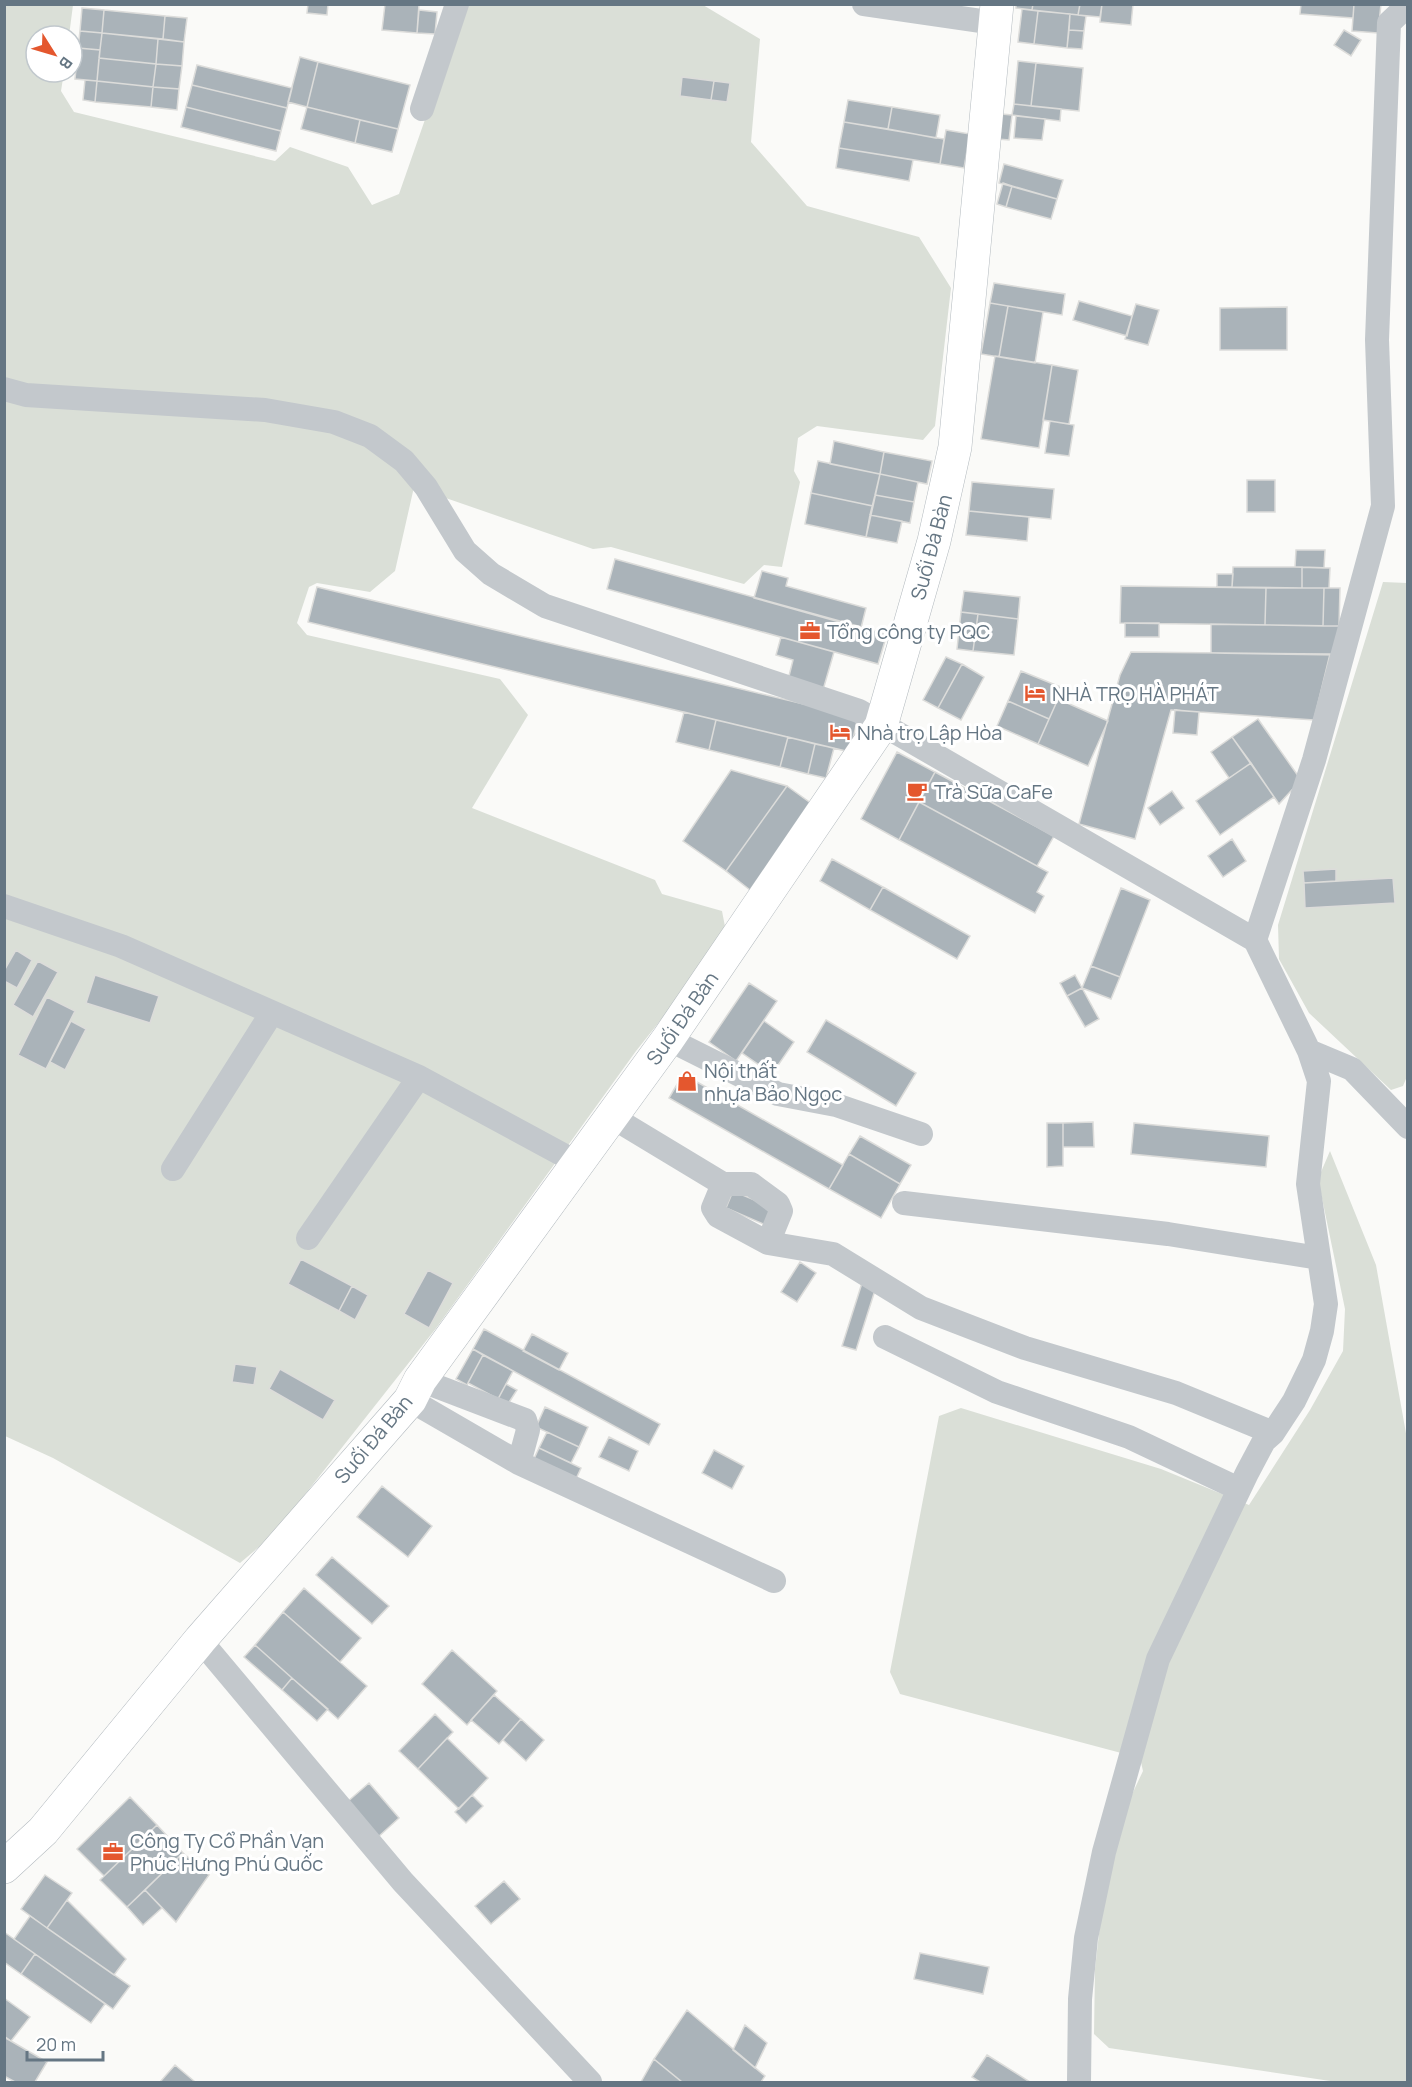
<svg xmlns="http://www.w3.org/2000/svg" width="1412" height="2087" font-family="Manrope,sans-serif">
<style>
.green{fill:#dadfd7}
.building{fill:#aab3b9;stroke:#dcdcda;stroke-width:1.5}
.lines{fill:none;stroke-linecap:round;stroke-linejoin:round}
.secondary-casing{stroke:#b3babf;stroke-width:34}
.street{stroke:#c3c8cc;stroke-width:24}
.secondary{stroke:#fff;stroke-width:33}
.labels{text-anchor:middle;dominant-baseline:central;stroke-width:6;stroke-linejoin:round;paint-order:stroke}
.street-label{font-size:20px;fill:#657683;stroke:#fff}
.poi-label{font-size:20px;fill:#657683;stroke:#fff;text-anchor:start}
</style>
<rect width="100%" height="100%" fill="#fafaf8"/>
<path class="green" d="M5,5H73L69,36H36V72H64L61,91L74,112L275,161L290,147L348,167L372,205L399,194L465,5H703L760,39L751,142L807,206L919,237L951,288L935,426L923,440L817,426L798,438L794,471L800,482L782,567L764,565L744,584L611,547L593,549L414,487L395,571L370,592L317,583L309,587L297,623L307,635L500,679L528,715L472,808L655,880L662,894L722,911L727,937L636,1051L437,1327L273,1535L240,1563L53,1458L5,1436Z
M1383,582L1407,583L1408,1074L1403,1086L1391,1090L1309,1013L1279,959L1278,925Z
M1330,1151L1376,1265L1407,1439V2082H1337L1109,2048L1094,2034L1095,1969L1104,1889L1126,1807L1143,1771L1140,1758L900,1694L890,1672L939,1416L961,1408L1161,1469L1249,1505L1310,1410L1343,1351L1345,1309L1318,1179Z"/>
<path class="building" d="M308,4H328L327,15L307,13Z
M385,4H419L417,33L382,30Z
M1016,4H1033L1032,10L1016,8Z
M1033,4H1080L1078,15L1032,10Z
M1080,4H1102L1100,17L1078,15Z
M1102,4H1133L1131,25L1100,22Z
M1301,4H1354L1353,18L1300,14Z
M1354,4H1381L1378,33L1352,31Z
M82,8L104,10L102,33L80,31Z
M1022,9L1038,11L1034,44L1018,42Z
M104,10L165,16L163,39L102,33Z
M419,10L437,12L435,34L417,33Z
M1038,11L1070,14L1067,48L1034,44Z
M1070,14L1086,16L1084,31L1069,30Z
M165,16L187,18L184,42L163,39Z
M1069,30L1084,31L1082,49L1067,48Z
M1344,30L1361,40L1351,56L1334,45Z
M80,31L102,33L100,50L78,48Z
M102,33L158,39L156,64L99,58Z
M158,39L184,42L182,66L156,64Z
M78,48L100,50L97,81L75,79Z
M300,57L318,62L307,107L288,102Z
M99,58L156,64L153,87L97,81Z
M1018,61L1036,63L1031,106L1014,104Z
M318,62L410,85L398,129L307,107Z
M1036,63L1083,68L1079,111L1031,106Z
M156,64L182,66L179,89L153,87Z
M197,65L292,88L287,108L192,85Z
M682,77L714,81L711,100L680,96Z
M85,80L97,81L95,102L83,100Z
M97,81L153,87L151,107L95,102Z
M714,81L730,83L727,102L711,100Z
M192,85L287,108L281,131L186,107Z
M153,87L179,89L177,110L151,107Z
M848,100L892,107L888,129L844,122Z
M1014,104L1061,109L1060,121L1012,115Z
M186,107L281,131L276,151L181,127Z
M307,107L360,120L355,143L301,129Z
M892,107L940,115L936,138L888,129Z
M1001,114L1012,115L1009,140L998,139Z
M1016,116L1045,119L1042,140L1014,138Z
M360,120L398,129L392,152L355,143Z
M844,122L944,139L940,164L839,148Z
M946,130L970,134L964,168L940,164Z
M839,148L913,160L909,181L836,168Z
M1004,164L1063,180L1057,199L999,183Z
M1003,183L1012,186L1006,207L997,204Z
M1012,186L1057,199L1051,219L1006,207Z
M994,283L1065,294L1062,315L990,303Z
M1079,301L1132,316L1127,336L1073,320Z
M990,303L1008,306L999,357L981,354Z
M1136,304L1159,310L1148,345L1125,339Z
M1008,306L1043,312L1035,363L999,357Z
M1287,307V350H1220V308Z
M995,356L1052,365L1039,448L981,439Z
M1052,365L1078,370L1069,424L1043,420Z
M1050,421L1074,425L1069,456L1045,453Z
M834,441L884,452L880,474L830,464Z
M884,452L932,461L927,484L880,474Z
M818,461L880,474L873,506L811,493Z
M880,474L918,482L914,502L875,495Z
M1247,480H1275V512H1247Z
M972,482L1054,489L1051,519L969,511Z
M811,493L873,506L866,537L805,524Z
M875,495L914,502L910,523L870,515Z
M969,511L1029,517L1027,541L966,535Z
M870,515L902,521L897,543L866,537Z
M1296,550H1325L1324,568L1295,567Z
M615,559L887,634L878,664L607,589Z
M1233,567H1302V588L1232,587Z
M1302,567L1330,568L1329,588H1302Z
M762,571L788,578L786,586L866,608L861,628L754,598Z
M1217,574H1233L1232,587H1217Z
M1121,586L1266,588L1265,625L1120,623Z
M317,587L858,717L850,752L308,622Z
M1266,588H1324L1323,626L1265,625Z
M1324,588H1340L1339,626H1323Z
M964,591L1020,597L1018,619L961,612Z
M961,612L978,614L973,651L957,649Z
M978,614L1018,619L1014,655L973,651Z
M1125,623H1159V637H1125Z
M1211,624L1339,626V655L1211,653Z
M781,637L834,652L823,690L788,680L793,660L776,655Z
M1131,652L1330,654L1314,720L1171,710L1135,839L1079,824L1120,675Z
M946,657L962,664L938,708L923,700Z
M962,664L984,677L961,720L938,708Z
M1021,671L1063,688L1049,719L1008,701Z
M1058,699L1108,721L1088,766L1038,744Z
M1008,701L1049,719L1038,744L997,726Z
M1175,710L1199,712L1197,735L1173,733Z
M684,712L716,720L709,750L676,742Z
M1258,719L1301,780L1279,804L1232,737Z
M716,720L788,737L780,767L709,750Z
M788,737L815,744L808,774L780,767Z
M1232,737L1251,763L1229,778L1211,752Z
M815,744L834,748L826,778L808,774Z
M897,752L935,772L899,840L861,819Z
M1251,763L1274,797L1220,835L1196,801Z
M731,770L787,786L726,871L683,841Z
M935,772L1054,836L1037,866L919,802Z
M787,786L812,804L750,890L726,871Z
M1172,791L1184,808L1160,825L1148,808Z
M919,802L1048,872L1037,892L1044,896L1035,913L899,840Z
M1232,839L1246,861L1223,877L1208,856Z
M832,859L883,887L870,910L820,881Z
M1336,869V881L1304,883L1303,871Z
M1393,878L1395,903L1305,908L1304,883Z
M883,887L970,936L957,959L870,910Z
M1121,888L1150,900L1120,977L1091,966Z
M16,950L32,960L17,988L4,981V971Z
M38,961L58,972L33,1017L13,1005Z
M1091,966L1120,977L1111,999L1082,988Z
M95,975L159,996L150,1023L86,1003Z
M1075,975L1082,988L1067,996L1060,983Z
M749,983L777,1001L736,1061L709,1042Z
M1082,988L1099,1019L1085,1027L1067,996Z
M47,997L75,1011L46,1069L18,1055Z
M826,1020L916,1073L896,1106L807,1052Z
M71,1021L86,1029L65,1070L50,1062Z
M764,1021L794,1042L772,1074L742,1053Z
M683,1074L843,1165L829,1189L669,1098Z
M1093,1122L1094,1147H1063V1123Z
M1047,1123H1063V1166L1047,1167Z
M1134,1123L1269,1136L1266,1167L1131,1154Z
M860,1136L911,1165L900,1184L849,1154Z
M849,1154L900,1184L881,1218L829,1189Z
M733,1191L776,1209L768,1226L726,1208Z
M301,1259L352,1286L339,1311L288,1284Z
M800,1262L816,1273L797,1302L781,1292Z
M428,1270L453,1283L429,1328L404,1314Z
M862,1283L876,1287L856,1350L842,1346Z
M352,1286L368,1295L355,1320L339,1311Z
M484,1329L660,1424L649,1445L473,1349Z
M532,1334L568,1353L559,1370L523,1351Z
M473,1349L483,1355L467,1385L456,1379Z
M483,1355L513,1371L498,1399L468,1383Z
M235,1364L257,1367L254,1385L232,1382Z
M280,1369L335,1400L323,1420L269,1389Z
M506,1384L517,1390L508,1404L498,1399Z
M545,1407L588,1427L579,1447L536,1427Z
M547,1432L579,1447L571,1463L539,1448Z
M609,1437L638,1451L629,1471L599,1457Z
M539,1448L581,1468L575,1481L533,1461Z
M714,1450L744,1466L732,1489L702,1473Z
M382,1486L432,1526L408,1557L357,1517Z
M332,1557L389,1606L372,1624L316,1575Z
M304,1588L361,1638L340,1662L283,1612Z
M283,1612L367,1686L338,1719L255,1645Z
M255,1645L292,1678L282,1690L244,1657Z
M452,1650L497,1691L467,1725L422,1684Z
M292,1678L328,1709L317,1721L282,1690Z
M494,1695L521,1719L499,1744L471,1720Z
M435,1714L453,1732L418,1769L399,1751Z
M521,1719L544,1740L526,1761L503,1740Z
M447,1738L488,1778L459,1809L418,1769Z
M369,1783L399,1818L377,1838L346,1803Z
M472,1795L483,1806L466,1823L455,1812Z
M130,1797L157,1825L104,1876L77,1849Z
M157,1825L183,1853L127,1907L100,1880Z
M183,1853L209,1875L176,1922L145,1890Z
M45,1875L72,1893L47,1928L21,1909Z
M504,1881L520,1899L491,1924L475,1906Z
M145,1890L162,1908L143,1925L127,1907Z
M67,1900L126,1959L114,1975L47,1928Z
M30,1916L130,1986L113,2009L14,1939Z
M4,1932L35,1954L21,1974L4,1962Z
M920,1953L989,1967L983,1994L914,1979Z
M35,1954L105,2004L91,2023L21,1974Z
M4,1998L30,2017L11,2041L4,2036Z
M687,2010L765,2076L761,2082H682L654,2059Z
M745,2025L767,2043L755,2068L733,2050Z
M4,2037L47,2062L35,2082H15L4,2076Z
M987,2055L1030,2082H980L972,2077Z
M654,2059L682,2082H641Z
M175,2065L194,2081L192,2082H160Z"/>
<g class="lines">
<g class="secondary-casing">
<path id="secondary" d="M4,1867L43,1831L200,1640L410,1400L420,1380L668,1039L881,726L934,541L955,447L997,4"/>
</g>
<path class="street" d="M864,4L995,23
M422,109L457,4
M4,389L26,395L265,410L334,422L370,436L404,461L426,487L465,551L491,574L545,606L859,711L1255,940L1309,1051L1352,1069L1408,1127
M4,906L121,946L419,1077L578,1163
M1255,940L1314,760L1383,506L1377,340L1389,23L1408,5
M668,1039L778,1094L836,1105L921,1134
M612,1117L723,1184H751L778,1204L781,1211L768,1243
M173,1169L271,1014
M723,1184L713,1208L718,1216L768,1243L833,1254L921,1308L1025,1348L1176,1393L1273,1433
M904,1203L1168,1234L1319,1258
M308,1238L419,1077
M885,1337L997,1392L1129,1437L1239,1489
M420,1380L525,1420L528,1430L519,1463
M410,1400L519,1463L774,1581
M200,1640L403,1882L590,2082
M1079,2082L1080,1999L1086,1938L1104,1852L1158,1659L1247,1473L1264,1441L1273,1433L1294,1401L1314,1360L1322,1331L1326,1304L1308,1184L1319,1081L1309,1051"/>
<use href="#secondary" class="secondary"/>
</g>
<defs>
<g id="office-bare" transform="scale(1.62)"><path d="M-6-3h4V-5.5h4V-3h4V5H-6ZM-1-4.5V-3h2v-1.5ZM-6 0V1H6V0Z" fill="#e4572e" stroke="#fff" stroke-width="2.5" paint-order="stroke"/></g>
<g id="hotel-bare" transform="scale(1.62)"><path d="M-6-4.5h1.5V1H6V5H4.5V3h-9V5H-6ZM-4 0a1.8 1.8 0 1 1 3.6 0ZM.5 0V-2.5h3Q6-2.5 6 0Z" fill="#e4572e" stroke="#fff" stroke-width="2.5" paint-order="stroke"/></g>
<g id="cafe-bare" transform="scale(1.62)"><path d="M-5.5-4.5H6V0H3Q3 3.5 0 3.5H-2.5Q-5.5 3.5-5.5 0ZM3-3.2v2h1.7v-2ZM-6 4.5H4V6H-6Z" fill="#e4572e" stroke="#fff" stroke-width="2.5" paint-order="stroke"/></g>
<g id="shop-bare" transform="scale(1.62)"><path d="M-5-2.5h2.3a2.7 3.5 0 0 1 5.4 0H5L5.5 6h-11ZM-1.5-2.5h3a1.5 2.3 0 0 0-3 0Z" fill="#e4572e" stroke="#fff" stroke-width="2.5" paint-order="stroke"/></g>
</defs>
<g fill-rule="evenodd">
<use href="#office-bare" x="810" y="631"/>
<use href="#hotel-bare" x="1035" y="693"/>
<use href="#hotel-bare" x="840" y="732"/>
<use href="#cafe-bare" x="917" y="791"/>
<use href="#shop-bare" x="687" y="1081"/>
<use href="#office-bare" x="113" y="1852"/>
</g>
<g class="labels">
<g class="street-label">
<text transform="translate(931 547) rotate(-75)">Suối Đá Bàn</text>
<text transform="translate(682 1018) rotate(-55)">Suối Đá Bàn</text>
<text transform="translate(373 1439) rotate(-50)">Suối Đá Bàn</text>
</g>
<g class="poi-label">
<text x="827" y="631">Tổng công ty PQC</text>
<text x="1052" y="693">NHÀ TRỌ HÀ PHÁT</text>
<text x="857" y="732">Nhà trọ Lập Hòa</text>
<text x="934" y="791">Trà Sữa CaFe</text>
<text x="704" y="1070">Nội thất<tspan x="704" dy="23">nhựa Bảo Ngọc</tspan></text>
<text x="130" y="1840">Công Ty Cổ Phần Vạn<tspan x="130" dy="23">Phúc Hưng Phú Quốc</tspan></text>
</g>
</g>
<rect width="1412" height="2087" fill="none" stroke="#657683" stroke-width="12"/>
<g transform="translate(54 54) rotate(127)"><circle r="28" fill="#ffffff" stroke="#c1c8cd" stroke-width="1.5"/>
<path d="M0-4.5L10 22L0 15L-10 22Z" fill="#e4572e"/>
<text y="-9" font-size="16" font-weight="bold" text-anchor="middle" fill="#657683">B</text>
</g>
<path d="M27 2051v9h76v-9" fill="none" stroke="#657683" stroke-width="3"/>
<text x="36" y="2051" font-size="18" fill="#657683" stroke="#ffffff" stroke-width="4.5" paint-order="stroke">20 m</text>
</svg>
